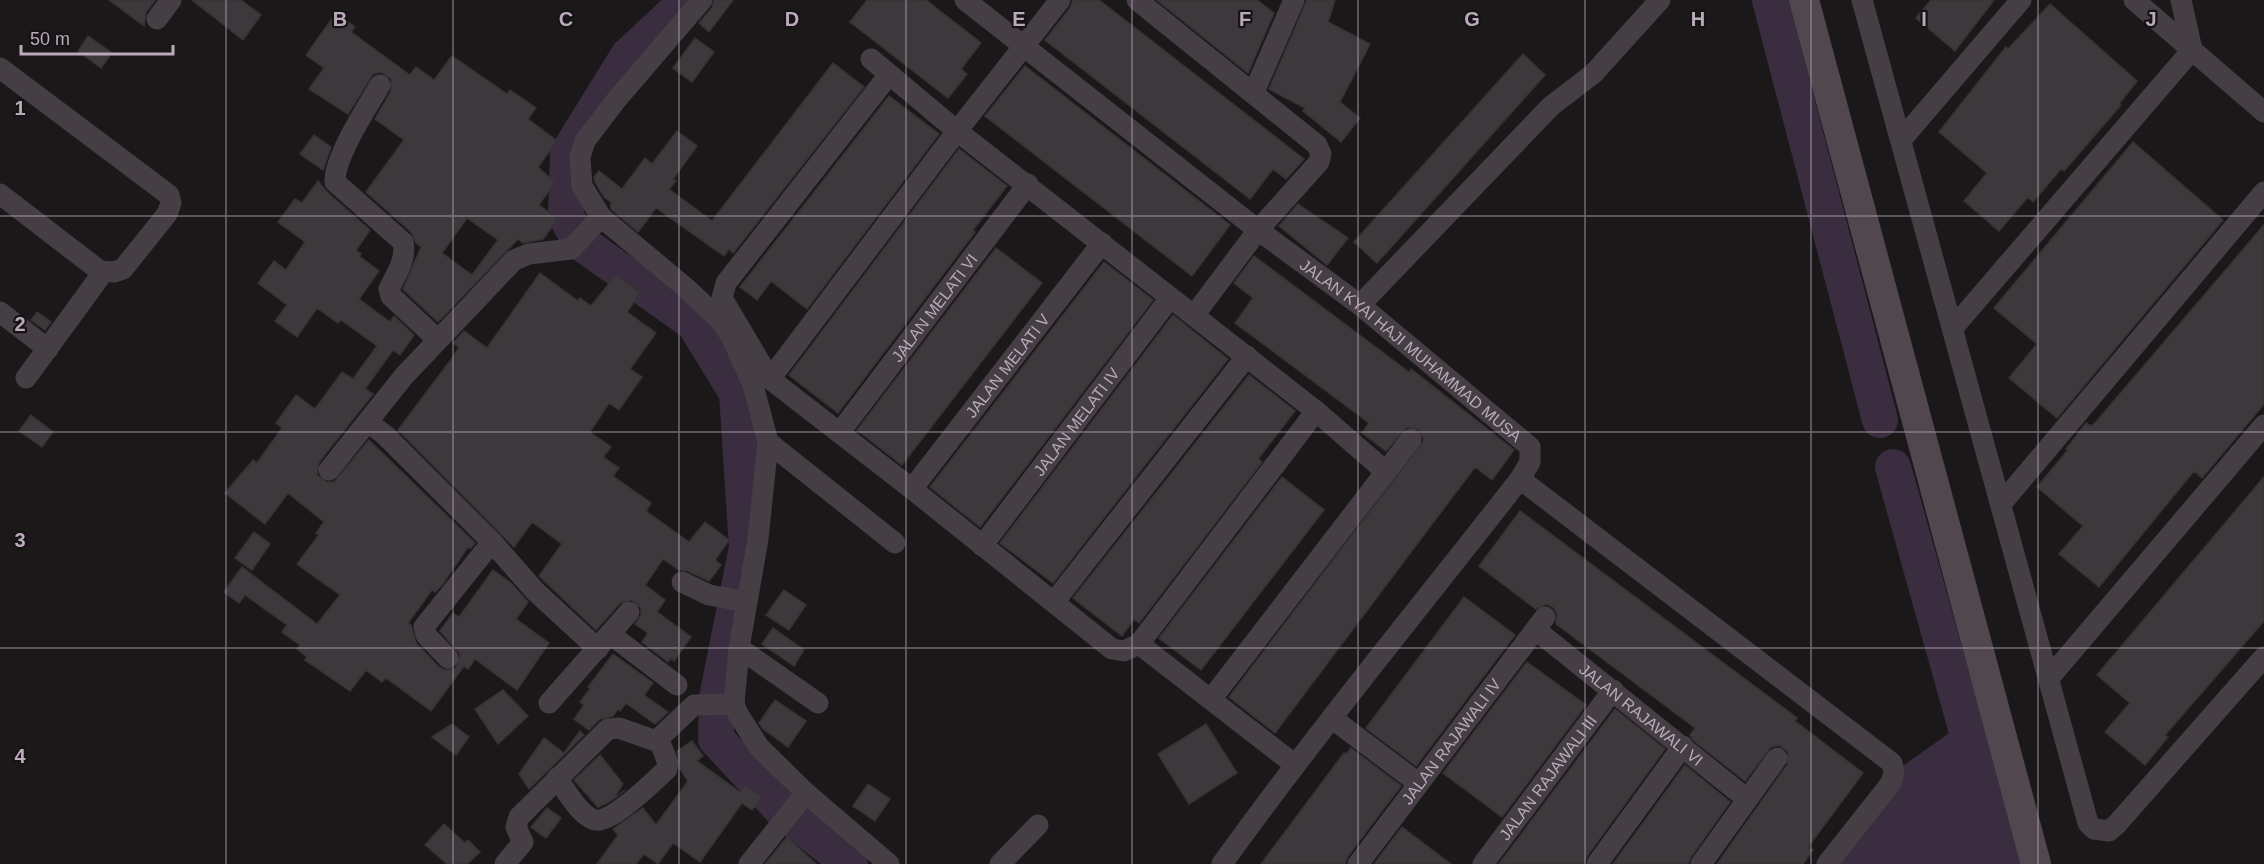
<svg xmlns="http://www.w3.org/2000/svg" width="2264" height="864" font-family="Arial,sans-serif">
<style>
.water{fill:#3b2d40}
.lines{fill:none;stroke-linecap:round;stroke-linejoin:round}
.river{stroke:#3b2d40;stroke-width:36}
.building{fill:#3d383b;stroke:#373235;stroke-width:1.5;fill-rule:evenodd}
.street{stroke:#453e44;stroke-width:21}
.secondary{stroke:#50474f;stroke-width:30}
.grid{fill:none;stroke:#bab;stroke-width:1.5;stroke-opacity:0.55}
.labels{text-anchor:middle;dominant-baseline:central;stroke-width:4.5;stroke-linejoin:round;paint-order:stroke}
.street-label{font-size:16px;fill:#bab;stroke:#161315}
.grid-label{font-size:20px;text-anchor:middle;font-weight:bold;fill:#bab;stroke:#161315;stroke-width:4.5;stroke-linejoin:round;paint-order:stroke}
</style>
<rect width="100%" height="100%" fill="#1b181a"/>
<path class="water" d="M1965,722L2004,864H1827L1894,772Z"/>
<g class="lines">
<path class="river" d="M688,0L628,56L568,153L566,216L580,242L694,323L737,393L747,547L717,698L716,739L785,813L850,864
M1770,0L1880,420
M1893,467L2004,864"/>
</g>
<path class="building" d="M109,0H155L146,12L144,26Z
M192,0H241L261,15L243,40Z
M714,0H733L709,32L699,23L712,8Z
M867,0H926L981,43L961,69L967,74L948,98L850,22Z
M1073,0H1099L1304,159L1286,179L1273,169L1250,199L1045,40L1070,8Z
M1157,0H1257L1274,13L1248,73Z
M1307,0H1335L1328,22L1370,44L1340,102L1360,118L1341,142L1303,111L1305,108L1269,89Z
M1931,0H1994L1955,51L1916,18Z
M2050,4L2137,81L2119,104L2121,105L2064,171L2061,169L2033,202L2028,197L1999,231L1964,201L1987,173L1939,132L2006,47L2008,49Z
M336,13L355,27L351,32L410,75L416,67L434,80L452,56L507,94L510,90L536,108L528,119L557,141L538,167L555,182L539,205L558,219L543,239L523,243L518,239L438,322L403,289L421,247L416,243L411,232L366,192L404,140L375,119L391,91V79L381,72L373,74L348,114L309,89L324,68L306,55ZM467,218L498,240L472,275L442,253Z
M88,36L112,53L101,68L78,51Z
M695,38L714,52L692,82L673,68Z
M1523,54L1545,75L1377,263L1354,242Z
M833,63L864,87L733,253L729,249L724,256L656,208L638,232L611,209V202L604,197L595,182L594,177L599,171L622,189L645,158L652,164L677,131L697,146L673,179L676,181L669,189L712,221Z
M1025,66L1230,225L1192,276L985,116Z
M889,96L939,134L807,309L771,281L757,300L740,287Z
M314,135L331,147L323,170L300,154Z
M2133,142L2223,220L2057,418L2009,378L2037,344L1994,308Z
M959,149L1007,186L973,230L975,232L838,413L789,375Z
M318,181L327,192L370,230L356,250L361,254L359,256L379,271L359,299L390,322L394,316L414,335L400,355L393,350L365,389L373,394L319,462L317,475L327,482H334L369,440L475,543L470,549L468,547L442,585L435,592L432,590L408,623L411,625L416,643L439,667L445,670L456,668L460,654L440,631L453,613L459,617L493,570L511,583L528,602L516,619L549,643L517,690L475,659L468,669L464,666L431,711L386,678L382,682L366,670L350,691L305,660L307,657L297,649L300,645L282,632L287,625L245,595L239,603L224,592L242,567L317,624L340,595L297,564L319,535L316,533L324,522L288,493L265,524L225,493L253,460L257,463L282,428L276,423L296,395L315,409L342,372L353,379L377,346L341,320L338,323L317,308L297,337L275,321L287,305L258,283L274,261L286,270L305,242L278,222L295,199L302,203Z
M1298,204L1348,238L1327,265L1279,226Z
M2264,225V404L2202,478L2194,471L2099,587L2059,554L2083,526L2037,487L2068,450L2066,449L2086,423L2091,426L2095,423Z
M996,248L1042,283L902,465L857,430Z
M1254,256L1409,372L1411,369L1514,450L1492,480L1475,467L1275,733L1229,697L1424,440L1418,429L1407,427L1386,451L1362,433L1369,423L1235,323L1253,298L1234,283Z
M1104,262L1153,300L980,527L930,487Z
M540,273L578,301L580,298L591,306L616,275L640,293L627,312L656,333L630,369L642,377L619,410L609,403L590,432L611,447L603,457L619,468L613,476L651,503L646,511L689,542L705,522L729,540L715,560L721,565L709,581L688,571L679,570L663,559L645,585L665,600L657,612L691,637L674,661L671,658L668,662L642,642L648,633L635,624L641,615V608L632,600L620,603L596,630L539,576L562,544L532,522L514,547L398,430L453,357L459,347L453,343L464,331L487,348Z
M37,312L51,322L45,330L31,320Z
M1173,315L1228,359L1053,583L1000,543Z
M1249,375L1295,411L1258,459L1262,462L1139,623L1134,619L1122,636L1073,598Z
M31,415L53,432L42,447L19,431Z
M1282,477L1324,510L1201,670L1159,638Z
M2264,477V621L2165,735L2168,737L2145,765L2105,732L2130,703L2097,675Z
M1520,511L1797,718L1795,721L1863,773L1808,847L1813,850L1803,864H1717L1787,765L1788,752L1779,745L1771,747L1745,781L1694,741L1690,735L1695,728L1556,624L1557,613L1553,607L1546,604L1536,609L1479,566Z
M254,532L270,544L252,570L235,558Z
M784,590L806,605L789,630L766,615Z
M1464,597L1515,635L1416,766L1366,728Z
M773,628L804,650L794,666L762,644Z
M613,654L653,683L644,695L668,712L655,724L626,703L620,711L618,709L613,716L600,719L589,730L574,719L584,705L580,702L590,689L588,687Z
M1527,662L1586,705L1502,817L1443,773Z
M503,690L528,716L498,744L475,709Z
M775,700L806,721L788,747L763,729L759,723Z
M1615,709L1665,749L1587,856L1584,864H1499Z
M452,724L469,737L456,755L432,737Z
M1206,724L1237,773L1189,804L1158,754Z
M580,731L584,735L529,789L519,774L544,738L564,753Z
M692,741L703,756L697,761L740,792L745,785L762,797L752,810L742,803L700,862L673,843L658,864L644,854L636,864H597L618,835L613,829L643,808L656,825L688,781L680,769L677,751Z
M1351,748L1401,786L1348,856L1345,864H1261L1344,753L1346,754Z
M600,755L623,784L613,799L625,790L614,799L605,804L598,807L574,780Z
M1685,765L1730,802L1691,857L1688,864H1613Z
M868,784L890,799L875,821L853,806Z
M547,808L561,818L546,838L531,827Z
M444,824L465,843L468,840L480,852L467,864H447L425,845Z
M1402,827L1451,864H1374Z
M787,837L816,864H765Z"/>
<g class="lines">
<g class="street">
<path d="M702,0L617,99L585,141L580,157L582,186L601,217L686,288L720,320L731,336L753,385L768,442L758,539L739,648L734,704L738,714L759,747L806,793L889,864"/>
<path id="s1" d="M965,0L1258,230L1360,305L1530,447V462L1520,479C1420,607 1317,732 1222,864"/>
<path d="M1137,0L1317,145L1321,154L1319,162L1258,230L1195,314"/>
<path d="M1862,0L2088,823L2094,829L2109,831L2117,824L2264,657"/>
<path d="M2134,0L2264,112"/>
<path d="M157,19L171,0"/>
<path d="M871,59L957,131L1316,411L1385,471"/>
<path d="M0,68L169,195L171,203L167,214L123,269L114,272L100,271"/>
<path d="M888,76L726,283L722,298L770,379L912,489L1112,649L1124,651L1139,644L1316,411"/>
<path d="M380,85C367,108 334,157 335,182L403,242C407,259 396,274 389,289L391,296L437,339"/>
<path d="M1254,92L1294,0"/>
<path d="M1902,139L2021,0"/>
<path d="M0,194L100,271L99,278L26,378"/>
<path d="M1360,305L1551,106L1593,74L1660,0"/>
<path d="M0,312L48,349"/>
<path d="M1953,328L2192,50L2181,0"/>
<path d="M770,379L957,131L1060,0"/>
<path d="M368,422L385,435L492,542L535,591L598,649"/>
<path id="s2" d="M840,432L1028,184"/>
<path d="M768,442L895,543"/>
<path d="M329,470L404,376L514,260L529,254L571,249L601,217"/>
<path d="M1520,479L1892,763L1894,772L1891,783L1827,864"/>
<path id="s3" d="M912,489L1102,243"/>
<path d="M2001,504L2264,192"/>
<path id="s4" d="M982,546L1170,298"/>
<path d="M682,582L709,595L747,602"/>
<path d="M1054,602L1247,356"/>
<path id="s5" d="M1536,630L1747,799"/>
<path d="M610,634L677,685"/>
<path d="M1139,644L1294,764"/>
<path d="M739,648L818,703"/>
<path d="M448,658L426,635L424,627L492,542"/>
<path d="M2050,677L2264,425"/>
<path d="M1212,698L1411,439"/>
<path d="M549,703L629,612"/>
<path d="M1333,719L1418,783"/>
<path d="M557,778C566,790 579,815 595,820C610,825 655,780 667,769L668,763L659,740"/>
<path d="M505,864L523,842L516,827L519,817L608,729L619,728L656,741L694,705L734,704"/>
<path d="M749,864L806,793"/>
<path d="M1000,864L1038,825"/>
<path id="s6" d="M1358,864L1545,617"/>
<path id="s7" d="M1483,864L1613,690"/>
<path d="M1597,864L1683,746"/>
<path d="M1701,864L1777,758"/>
</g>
<path class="secondary" d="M1804,0L2036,864"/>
</g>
<path class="grid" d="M226,0V864M453,0V864M679,0V864M906,0V864M1132,0V864M1358,0V864M1585,0V864M1811,0V864M2038,0V864M0,216H2264M0,432H2264M0,648H2264"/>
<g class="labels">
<g class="street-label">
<text stroke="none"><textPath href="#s2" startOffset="156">JALAN MELATI VI</textPath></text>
<text stroke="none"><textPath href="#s1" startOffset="567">JALAN KYAI HAJI MUHAMMAD MUSA</textPath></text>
<text stroke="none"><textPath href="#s3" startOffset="156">JALAN MELATI V</textPath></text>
<text stroke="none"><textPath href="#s4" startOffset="156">JALAN MELATI IV</textPath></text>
<text stroke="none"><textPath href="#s5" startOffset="135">JALAN RAJAWALI VI</textPath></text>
<text stroke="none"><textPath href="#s6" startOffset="154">JALAN RAJAWALI IV</textPath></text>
<text stroke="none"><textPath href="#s7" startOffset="108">JALAN RAJAWALI III</textPath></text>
</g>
</g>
<g class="grid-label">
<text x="340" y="26">B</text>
<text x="566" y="26">C</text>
<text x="792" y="26">D</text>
<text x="1019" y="26">E</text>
<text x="1245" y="26">F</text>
<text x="1472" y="26">G</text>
<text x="1698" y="26">H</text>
<text x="1924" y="26">I</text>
<text x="2151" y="26">J</text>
<text x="20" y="115">1</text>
<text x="20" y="331">2</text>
<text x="20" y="547">3</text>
<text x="20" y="763">4</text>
</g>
<path d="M21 45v9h152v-9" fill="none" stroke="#bbaabb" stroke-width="3"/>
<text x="30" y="45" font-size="18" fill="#bbaabb" stroke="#161315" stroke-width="4.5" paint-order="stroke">50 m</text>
</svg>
